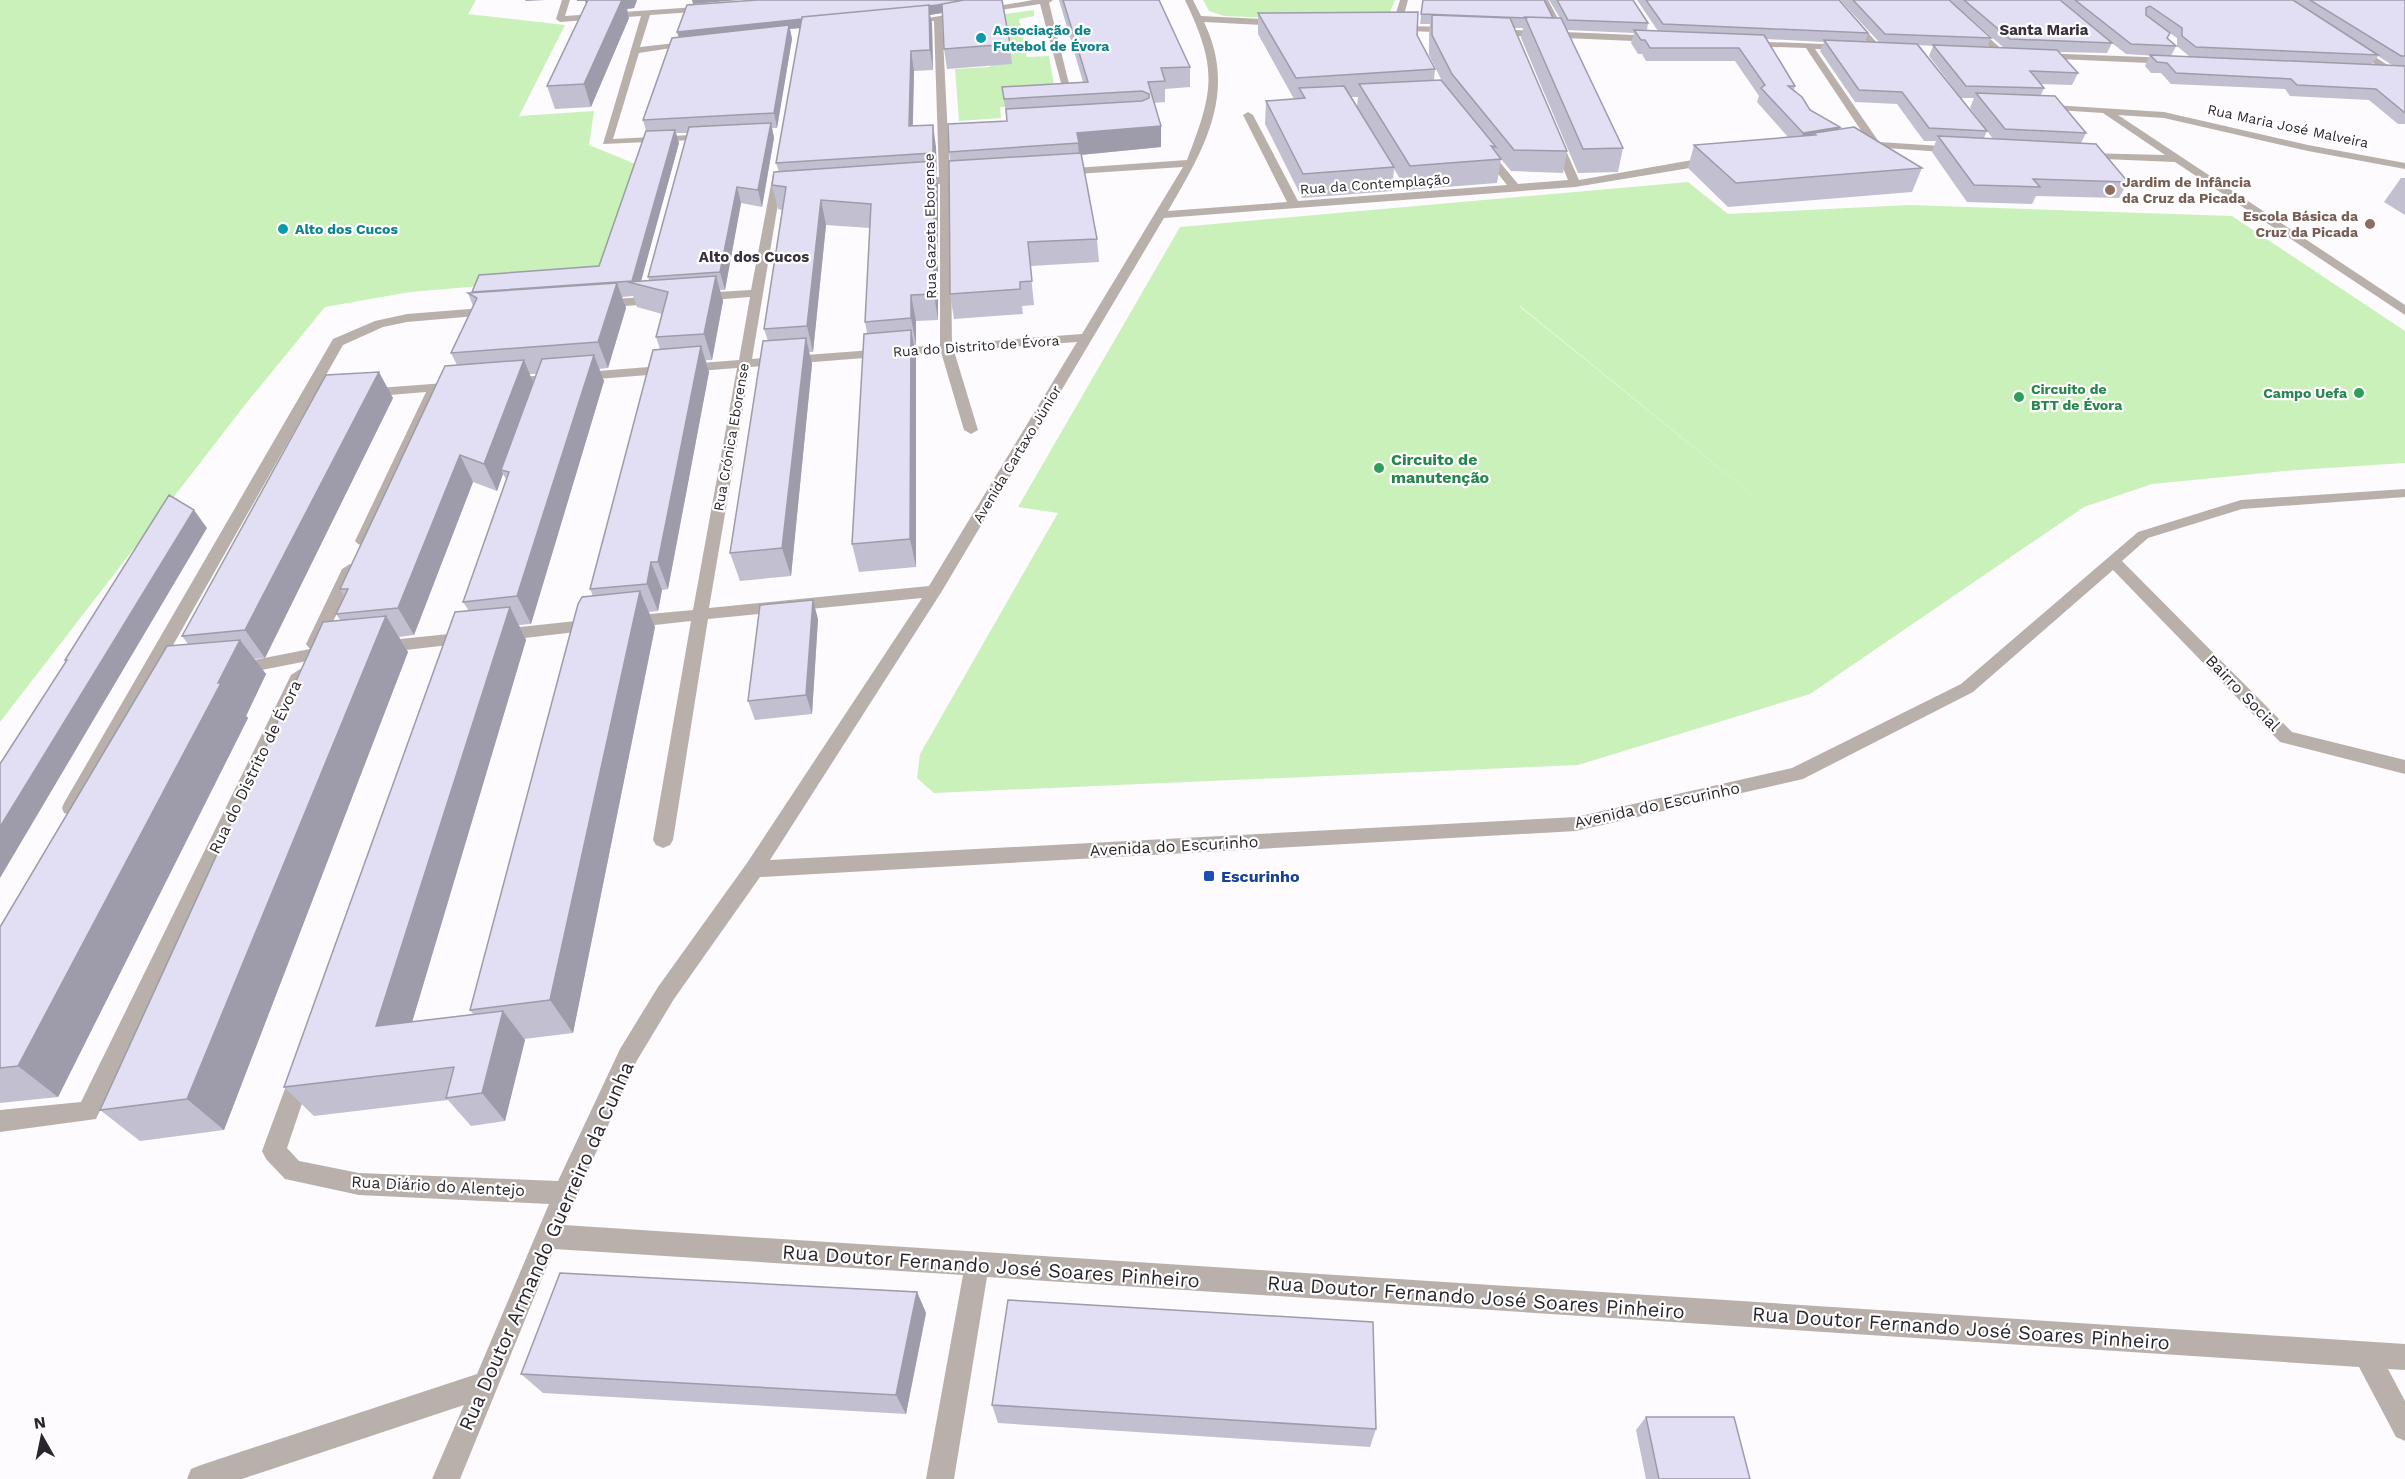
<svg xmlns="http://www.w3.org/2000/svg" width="2405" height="1479" font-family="'Work Sans',sans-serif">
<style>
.green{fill:#caf1ba;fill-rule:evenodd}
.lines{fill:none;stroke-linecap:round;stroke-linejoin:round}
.minor{fill:#b9b0ab;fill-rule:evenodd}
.wall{fill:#c2bfd1;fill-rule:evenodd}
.shaded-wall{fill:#9e9baa}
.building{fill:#e2def3;stroke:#9e9baa;stroke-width:1.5}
.culture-dot{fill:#0f9aa8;stroke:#fff;stroke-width:2}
.education-dot{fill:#8d6e63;stroke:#fff;stroke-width:2}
.leisure-dot{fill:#2e9e5b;stroke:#fff;stroke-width:2}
.transit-dot{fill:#1a4fb4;stroke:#fff;stroke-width:2}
.labels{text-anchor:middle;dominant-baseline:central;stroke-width:4.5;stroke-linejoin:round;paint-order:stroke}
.far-culture-label{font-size:14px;font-weight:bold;fill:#0d838f;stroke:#fff;text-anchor:start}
.far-street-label{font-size:14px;fill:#2a252c;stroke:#fff}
.far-education-label{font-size:14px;font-weight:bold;fill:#785e54;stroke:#fff;text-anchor:start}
.far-leisure-label{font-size:14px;font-weight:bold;fill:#27864d;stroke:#fff;text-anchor:start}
.far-neighbourhood-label{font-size:15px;font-weight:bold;fill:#39303e;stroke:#fff}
.leisure-label{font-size:16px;font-weight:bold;fill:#27864d;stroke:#fff;text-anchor:start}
.street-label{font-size:16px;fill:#2a252c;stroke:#fff}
.transit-label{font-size:16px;font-weight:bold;fill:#164399;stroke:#fff;text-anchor:start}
.near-street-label{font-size:20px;fill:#2a252c;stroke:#fff}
</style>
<rect width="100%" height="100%" fill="#fdfbfe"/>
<path class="green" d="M0,0H476L468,14L565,25L519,116L594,111L589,145L638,165L599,276L410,292L325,307L244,406L0,722Z
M1203,0H1395L1387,19L1369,22L1224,16L1209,11Z
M1034,10V16L1019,19L1027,57L1049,56L1057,103L1000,107L1001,118L959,121L955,69L990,67L989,56L1012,54L1005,14Z
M1688,182L1728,214L1909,205L2232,216L2405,331V463L2297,470L2152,484L2084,507L1810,694L1578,765L934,793L917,778L920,754L1058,513L1018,507L1180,227ZM1519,306H1520L1802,535Z"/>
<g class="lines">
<path class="minor" d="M562,0H570L565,16L711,6L708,11L650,15L640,47L693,41L698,44L639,53L613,139L711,134L715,135V139L603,144L641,16L560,22L556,19Z
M1033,0H1053L1049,3L1073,100L1065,98L1040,4L942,19L950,176L973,175L978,178L973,181L950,183L952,344L1082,334L1183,167L1061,175L1056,172L1061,169L1187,160C1214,90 1218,69 1185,0H1193L1201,16L1282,20L1286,23L1282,26L1204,22C1238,93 1204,149 1168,211L1287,202L1243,115L1248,112L1253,115L1298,201L1507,185L1479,150L1484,147L1488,148L1518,184L1568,180L1550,137L1555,134L1560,137L1579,180L1698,159L1714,158L1719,161L1714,164L1575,187L1164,218L942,591L770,860L1576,817L1792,768L1961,684L2138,532L2241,500L2405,489V497L2242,509L2148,538L2122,561L2292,732L2405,760V774L2280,742L2113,570L1973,692L1803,779L1576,831L760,877L674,999L636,1062L564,1225L2405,1344V1370L2388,1369L2405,1401V1441L2396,1437L2359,1367L987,1277L954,1479H926L963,1275L554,1249L460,1479H432L464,1405L242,1479H187L191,1469L201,1465L477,1374L549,1204L359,1195L285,1179L266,1159L262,1151L293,1067L301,1064L309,1067L312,1074L287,1148L299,1161L359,1173L558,1181L620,1049L658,987L747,863L922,598L708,619L673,840L670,845L663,848L656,845L653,840L691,621L628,628L620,622L628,616L693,610L737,368L508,386L501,382L508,378L739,360L750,297L699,301L693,297L699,293L751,290L773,174L778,171L783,174L752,359L940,345V184L914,185L909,182L914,179L939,177L934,21L909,25L905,22ZM1077,342L929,586L709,608L750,367L941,352L964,430L971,434L978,430L954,351Z
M1400,0H1408L1401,26L1453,27L1457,30L1453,33L1391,30Z
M1540,0H1548L1565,32L1657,36L1662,39L1657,42L1493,35L1489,32L1493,29L1556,32Z
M1829,0H1838L1881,47V51H1875Z
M1937,0H1946L2005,52V56H1999Z
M1741,41L1849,45V49L1846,50L1815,49L1879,142L1957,147L1962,150L1957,153L1858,146V142L1868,141L1806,48L1744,46L1739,43Z
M2355,45L2358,46L2397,71L2389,73L2352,50L2350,48Z
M2038,53L2172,58L2177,61L2172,64L2035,58L2033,56Z
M2037,104L2164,112L2308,145L2405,163V169L2308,151L2164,118L2118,115L2405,305V315L2175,162L2080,158L2079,156L2084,153L2165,155L2103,113L2041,109L2036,106Z
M659,296L665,300L663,303L600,308L594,304L600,300Z
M495,307L501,311L499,314L407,322L383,327L343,345L78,813L71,815L64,813L62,808L64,803L333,339L375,321L407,314Z
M445,383L452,387L440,391L371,541L363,546L358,544L355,541L426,392L365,397L358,393L365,389Z
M350,564L358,569L321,647H338L340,651L338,655L247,673H229L226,669L229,665L310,649L306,644L342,569Z
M595,619L603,625L601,629L500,641L492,635L500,629Z
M469,632L475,634L477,638L475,642L380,653L372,647L380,641Z
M300,669L309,675L96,1119L0,1132V1110L81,1102L291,675Z"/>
</g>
<path class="wall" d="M577,0H637L634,8L627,9L629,18L591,107L555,109L547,86L586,4L585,1H577Z
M1002,0L1010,44L1012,64L947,69L944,49L942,13L930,15L932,24L933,70L914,71L913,126L936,147V175L938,185V320L916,321V345H914L916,356V567L859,572L852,544L867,333L865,322L870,228L826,225L813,352H809L812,364L791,576L740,581L730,553L768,341L764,329L782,210L778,209L772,185L779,172L776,163L800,28L790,29L792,39L777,128H772L774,138L762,207L741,203L725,290H720L723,301L712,360H706L709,372L668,589L662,590L658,611L649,612L655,627L573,1033L524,1039L525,1040L505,1121L471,1126L448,1100L314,1116L284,1087L469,611L463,602L507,481L503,474L497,491L473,482L414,635L399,637L408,652L224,1130L140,1141L100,1110L341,621L336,614L344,596L340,589L457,365L451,353L473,306L468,293L599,266L646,131L643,120L672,38ZM676,133H688L648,277L649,280L641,281L679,143ZM633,296L637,307L662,314L656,337L660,349L590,589L593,596L470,1010L473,1014L412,1022L526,640L519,625L531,624L604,381L599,369L608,368L626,308L622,297ZM529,374H536L533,383Z
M1059,0H1159L1190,67V87L1165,89V102L1154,103L1161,126V147L1081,155L1097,239L1099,262L1030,266L1034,305L1022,306L1023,314L954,319L950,294V161L949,152L1007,121L1002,87L1083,82Z
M1423,0L1560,18L1549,0H1633L1648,23L1647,30L1658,31L1637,0H1839L1868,33L1865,42H1879L1840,0H2405V124H2398L2369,100L2290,96L2285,89L2171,84L2161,73H2151L2145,66L2150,55L2157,56L2126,54L2112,43L2107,53L2058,52L2078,73L2072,85L2041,84L2044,88L2041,95L2086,133L2081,143L2128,182L2119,198L2036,196L2032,204L1967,202L1932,152L1936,141H1924L1897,104L1855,102L1820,51L1824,42L1766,39L1795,86L1794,90L1810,110L1840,127L1839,129L1922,168L1912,192L1728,207L1688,168L1694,145L1788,137L1757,102L1759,96L1735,61H1646L1642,54H1638L1631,43L1634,33L1566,30L1623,148L1618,172L1578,173L1521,38L1523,28H1514L1567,151L1563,173L1511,171L1496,153L1501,159L1497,183L1407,190L1394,169L1392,191L1302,198L1265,124L1266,101L1294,99L1258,34V13L1417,35L1435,69L1434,80L1442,81L1429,55V34L1430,24H1420ZM1962,11L2004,48L1987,47L1991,38ZM2170,33L2177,38V46L2190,57L2171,56L2176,46L2167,38ZM1919,45L1933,46L1929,56L1961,98H1974L1970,108L1993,139L1984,138L1987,131ZM2378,56L2392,65L2372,64ZM1352,97H1358L1357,106Z
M2401,178H2405V215L2384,202Z
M393,398L265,658L254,659L266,674L246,716L248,718L58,1097L0,1103V927L188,644L182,636Z
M818,619L812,714L755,720L748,701Z
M917,1292L926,1313L906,1414L543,1393L521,1374Z
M992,1405L1376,1429L1370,1447L998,1423Z
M1646,1417L1750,1479H1646L1636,1430Z"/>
<path class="shaded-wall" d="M525,0H545L526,1Z
M577,0H637L634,8L627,9L629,18L591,107L584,84L587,5L585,1H577Z
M692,0H740L693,4Z
M967,0L1001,3L930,15L932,24L933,70L930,50L929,15L790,29L792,39L777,128L774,113L680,41L677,32Z
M911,51L914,71L912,148L909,126Z
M771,123L774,138L762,207L758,190Z
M933,125L936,147L937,175L933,153Z
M1161,126V147L1079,155L1077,133Z
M1840,127L1835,141L1816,135L1814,133L1810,145L1798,147L1803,133Z
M675,130L679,143L640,285L632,281Z
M934,161L938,185V320L934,294Z
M737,187L741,203L725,290L720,272Z
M821,200L826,225L813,352L807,326Z
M716,276L723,301L712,360L704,334Z
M617,283L626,308L608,368L598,342Z
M911,295L916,321V345L911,318Z
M911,330L916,356V567L910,539Z
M806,338L812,364L791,576L782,548Z
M701,346L709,372L668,589L658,562Z
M594,355L604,381L531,624L517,596Z
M524,360L535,387L501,470L503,474L497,491L484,464Z
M379,372L393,398L265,658L245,630Z
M460,455L473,482L414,635L398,608Z
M194,510L207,528L0,878V827Z
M651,562L662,590L658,611L647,584Z
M640,591L655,627L573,1033L550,1000Z
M813,600L818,619L812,714L806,695Z
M510,607L526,640L402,1056L376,1026Z
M386,616L408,652L224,1130L187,1099Z
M240,640L266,674L246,716L248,718L58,1097L18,1066L218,683Z
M503,1011L525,1040L505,1121L482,1093Z
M917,1292L926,1313L906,1414L896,1395Z"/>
<path class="building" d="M588,0H622L584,84L547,86Z
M757,0H964L937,5L929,6V5L802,17V19L677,32L687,5Z
M964,0H1002L1010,44L944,49L942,4Z
M1063,0H1159L1190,67L1161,68L1165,81L1148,82L1161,126L1077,133L1079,143L949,152L948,124L1007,121L1006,109L1142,101L1149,98V94L1142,91L1004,99L1002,87L1088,82Z
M1423,0H1544L1553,18L1525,17L1526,18L1421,14Z
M1557,0H1633L1648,23L1568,20Z
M1646,0H1839L1868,33L1663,24Z
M1853,0H1949L1991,38L1885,34Z
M1964,0H2060L2112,43L2010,39Z
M2075,0H2293L2378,55L2196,47L2182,36V28L2150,6L2146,8V15L2170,33L2167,38L2176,46L2131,44Z
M2310,0H2405V56H2401Z
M929,5L930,50L911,51L909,126L933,125V153L776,163L802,17Z
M1418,12L1417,35L1435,69L1296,78L1258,13Z
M1432,15L1510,18L1567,151L1514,150L1452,74L1432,35Z
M1525,17L1561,18L1623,148L1583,149Z
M789,25L774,113L643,120L672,38Z
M1634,30L1764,35L1795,86H1788L1802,97L1810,110L1840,127L1803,133L1761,88L1765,85L1739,48H1650L1645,40H1641Z
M1824,40L1917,44L1987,131L1929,128L1902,92L1859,90Z
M1933,45L2057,50L2078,73L2030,71L2044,88L1966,86Z
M2150,55L2405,66V113L2376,89L2297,85L2291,79L2176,73L2167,63L2157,62Z
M1441,80L1496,147L1491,146L1501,159L1410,166L1359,84Z
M1344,86L1394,167L1303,174L1266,101L1305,98L1299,88Z
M1976,93L2055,96L2086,133L2005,129Z
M771,123L758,190L737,187L720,272L648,277L689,127Z
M1854,127L1922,168L1736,183L1694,145L1816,135L1814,133Z
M675,130L632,281L472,292L479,275L599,266L646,131Z
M1938,136L2096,144L2128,182L2033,179L2040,187L1974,185Z
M1081,153L1097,239L1028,242L1032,281L1020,282V289L950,294L949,161Z
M934,161V294L911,295V318L865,322L871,204L821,200L807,326L764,329L786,187L772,185L774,172Z
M716,276L704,334L656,337L668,292L628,282Z
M617,283L598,342L451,353L477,298L468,293Z
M911,330L910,539L852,544L864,334Z
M806,338L782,548L730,553L763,341Z
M701,346L658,562H651L647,584L590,589L653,350Z
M594,355L517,596L463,602L509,472L501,470L542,359Z
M524,360L484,464L460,455L398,608L336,614L348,589H340L445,366Z
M379,372L245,630L182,636L326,375Z
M169,495L194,510L0,827V764L67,660H65Z
M640,591L550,1000L470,1010L578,604L582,597Z
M813,600L806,695L748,701L760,605Z
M510,607L376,1026L503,1011L482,1093L446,1098L454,1067L284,1087L455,612Z
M386,616L187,1099L100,1110L323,622Z
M240,640L218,683H221L18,1066L0,1068V927L167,646Z
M560,1273L917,1292L896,1395L521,1374Z
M1008,1300L1373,1322L1376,1429L992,1405Z
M1646,1417H1734L1750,1479H1659Z"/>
<g class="culture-dot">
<circle cx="981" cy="38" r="6"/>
<circle cx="283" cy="229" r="6"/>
</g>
<g class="education-dot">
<circle cx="2110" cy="190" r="6"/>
<circle cx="2370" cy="224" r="6"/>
</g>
<g class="leisure-dot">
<circle cx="2359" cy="393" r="6"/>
<circle cx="2019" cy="397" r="6"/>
<circle cx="1379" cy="468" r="6"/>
</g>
<rect class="transit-dot" x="1203" y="870" width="12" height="12" rx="3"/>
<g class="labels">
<g class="far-culture-label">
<text x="993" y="30">Associação de<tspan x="993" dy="16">Futebol de Évora</tspan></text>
<text x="295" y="229">Alto dos Cucos</text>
</g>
<g class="far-street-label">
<text transform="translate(2288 126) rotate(12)">Rua Maria José Malveira</text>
<text transform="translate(1375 184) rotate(-4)">Rua da Contemplação</text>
<text transform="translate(930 226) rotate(-91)">Rua Gazeta Eborense</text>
<text transform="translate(976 346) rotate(-4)">Rua do Distrito de Évora</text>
<text transform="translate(731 437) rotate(-80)">Rua Crónica Eborense</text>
<text transform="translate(1017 454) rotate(-59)">Avenida Cartaxo Júnior</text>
</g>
<g class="far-education-label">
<text x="2122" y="182">Jardim de Infância<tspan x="2122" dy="16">da Cruz da Picada</tspan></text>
<text x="2358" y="216" text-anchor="end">Escola Básica da<tspan x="2358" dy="16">Cruz da Picada</tspan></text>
</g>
<g class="far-leisure-label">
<text x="2031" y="389">Circuito de<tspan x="2031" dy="16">BTT de Évora</tspan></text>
<text x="2347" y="393" text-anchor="end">Campo Uefa</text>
</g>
<g class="far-neighbourhood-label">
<text x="2044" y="30">Santa Maria</text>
<text x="754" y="257">Alto dos Cucos</text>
</g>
<g class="leisure-label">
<text x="1391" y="459">Circuito de<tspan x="1391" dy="18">manutenção</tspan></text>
</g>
<g class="street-label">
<text transform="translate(2243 693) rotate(46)">Bairro Social</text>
<text transform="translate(255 767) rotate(-64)">Rua do Distrito de Évora</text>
<text transform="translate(1657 805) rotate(-12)">Avenida do Escurinho</text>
<text transform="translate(1174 846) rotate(-3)">Avenida do Escurinho</text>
<text transform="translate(438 1186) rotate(3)">Rua Diário do Alentejo</text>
</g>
<g class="transit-label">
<text x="1221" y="876">Escurinho</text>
</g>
<g class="near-street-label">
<text transform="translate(546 1246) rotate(-66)">Rua Doutor Armando Guerreiro da Cunha</text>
<text transform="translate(991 1266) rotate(4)">Rua Doutor Fernando José Soares Pinheiro</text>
<text transform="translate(1476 1297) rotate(4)">Rua Doutor Fernando José Soares Pinheiro</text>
<text transform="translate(1961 1328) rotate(4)">Rua Doutor Fernando José Soares Pinheiro</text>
</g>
</g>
<g transform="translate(42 1437) rotate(351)" stroke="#ffffff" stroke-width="4.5" paint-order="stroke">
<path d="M0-4.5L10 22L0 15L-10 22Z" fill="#2a252c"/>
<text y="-9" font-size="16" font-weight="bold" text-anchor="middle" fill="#2a252c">N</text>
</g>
</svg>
